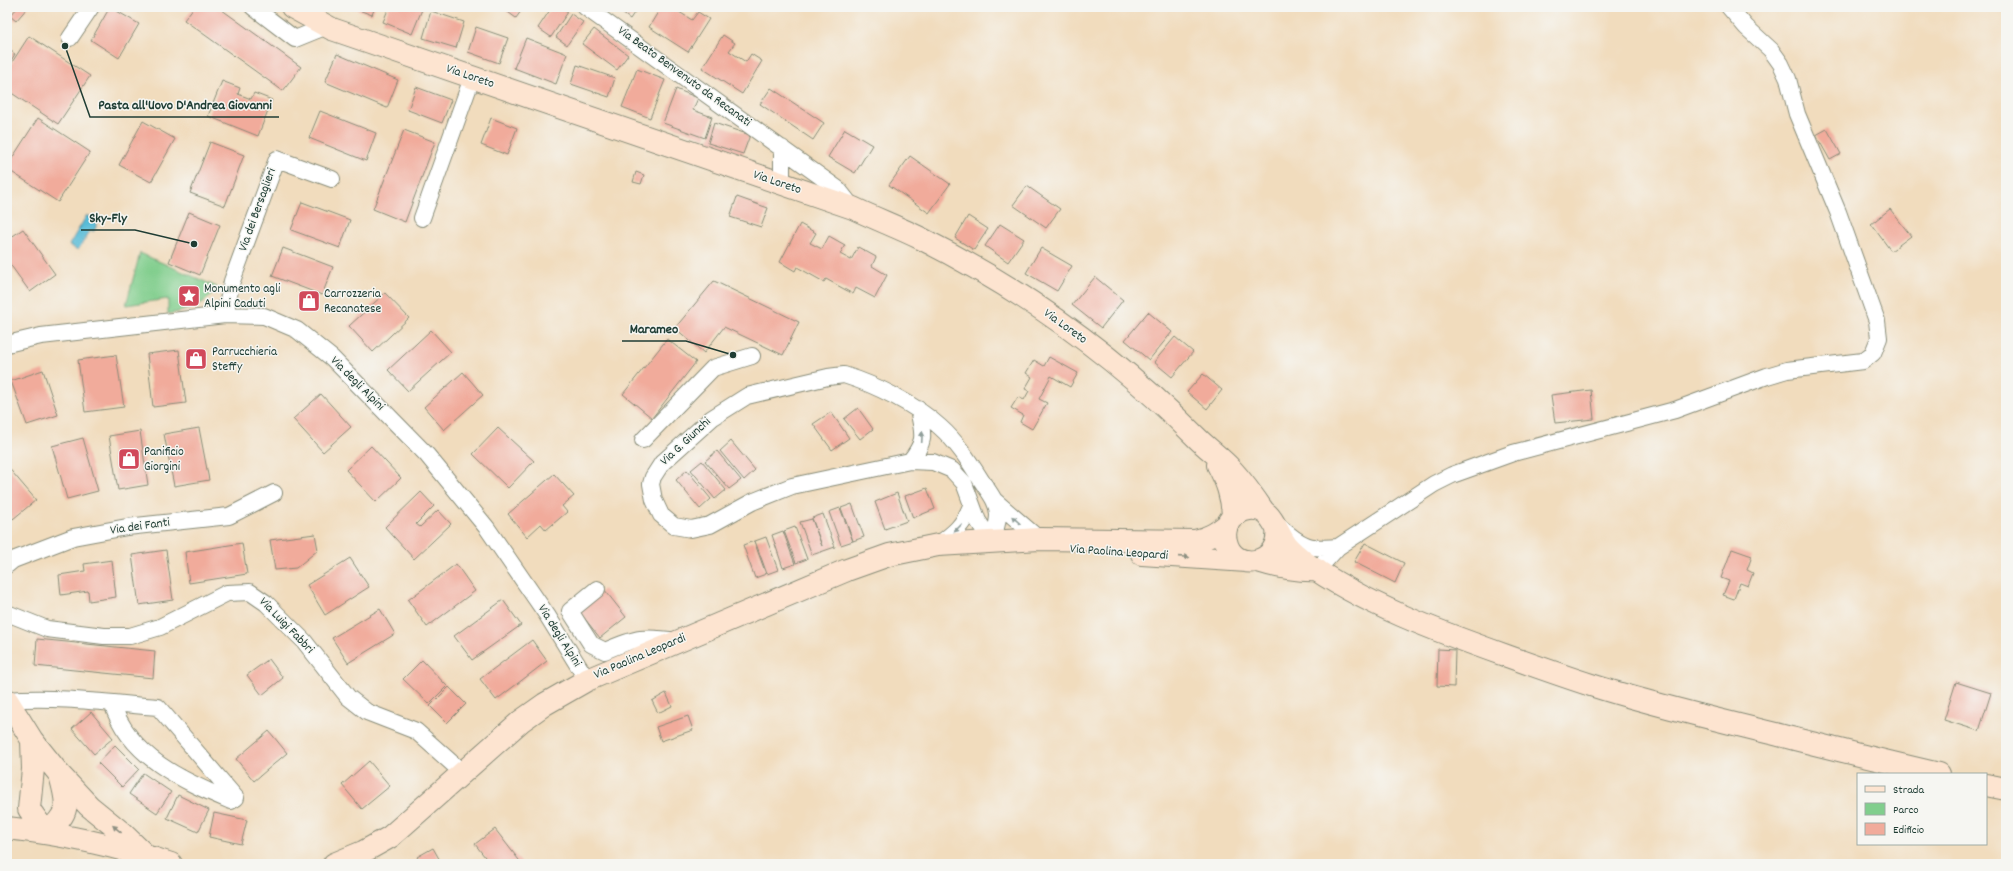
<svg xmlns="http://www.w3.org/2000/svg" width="2013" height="871" font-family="Dekko,sans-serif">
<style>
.green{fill:#81ce8d;stroke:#508660}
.water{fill:#59bcd7;stroke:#3c7c86}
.building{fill:#f1ab9b}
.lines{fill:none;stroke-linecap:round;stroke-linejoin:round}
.street-casing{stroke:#888c78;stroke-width:18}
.secondary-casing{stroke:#888c78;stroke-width:24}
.street{stroke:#fff;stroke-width:16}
.secondary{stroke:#fde4d0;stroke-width:22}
.oneway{fill:#8f9e9a}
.oneway2{fill:#8e9082}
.labels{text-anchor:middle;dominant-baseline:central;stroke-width:3;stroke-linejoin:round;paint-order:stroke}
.street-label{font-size:13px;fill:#1f3d34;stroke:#f6f6f2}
.poi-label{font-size:13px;fill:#1f3d34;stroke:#f6f6f2;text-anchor:start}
.leader{fill:none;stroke:#1f3d34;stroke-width:1.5}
.callout-dot{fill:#1f3d34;stroke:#f6f6f2;stroke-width:1.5}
.callout-label{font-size:14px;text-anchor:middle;font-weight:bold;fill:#1f3d34;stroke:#f6f6f2;stroke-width:3;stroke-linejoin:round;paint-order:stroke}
</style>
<rect width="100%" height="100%" fill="#f6f6f2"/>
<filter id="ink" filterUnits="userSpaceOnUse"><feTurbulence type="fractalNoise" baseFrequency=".025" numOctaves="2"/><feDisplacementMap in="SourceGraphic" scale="8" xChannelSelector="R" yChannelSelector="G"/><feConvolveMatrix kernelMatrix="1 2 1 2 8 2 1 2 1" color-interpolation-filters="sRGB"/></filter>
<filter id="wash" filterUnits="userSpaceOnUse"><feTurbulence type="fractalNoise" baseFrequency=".012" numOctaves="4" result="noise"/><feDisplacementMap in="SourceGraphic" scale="16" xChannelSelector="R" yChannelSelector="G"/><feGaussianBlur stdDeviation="0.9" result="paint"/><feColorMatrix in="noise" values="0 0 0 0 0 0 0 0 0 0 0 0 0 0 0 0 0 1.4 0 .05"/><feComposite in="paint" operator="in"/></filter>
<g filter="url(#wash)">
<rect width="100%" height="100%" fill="#f1dcbd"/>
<path class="green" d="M140,253L217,287C207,305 187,311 168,314V299L126,305Z"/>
<path class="water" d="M87,215L96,220V227L94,231H90L78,250L69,245Z"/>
<g id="blocks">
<path class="building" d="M18,7H28L16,21L10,16Z
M110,7L139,24L119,58L91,40Z
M194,7H218L301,67L283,91L184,20Z
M351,7H375L372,15Z
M389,7H423L412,34L383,22Z
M501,7H524L516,18Z
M552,7H561L568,12L551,37L538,28Z
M614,7H638L630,19Z
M661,7H678L676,10L692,20L698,12L709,19L688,52L649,27Z
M431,11L464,22L456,48L423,38Z
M571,14L583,22L567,45L556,37Z
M476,27L508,38L499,63L468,52Z
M594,29L628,55L617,70L582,44Z
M723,35L735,43L729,51L746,62L751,54L762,61L742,94L702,68Z
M29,36L90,76L58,124L7,90V70Z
M526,38L567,54L556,84L514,68Z
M7,48L15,54L7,67Z
M337,54L398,80L387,108L325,82Z
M577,65L615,78L609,97L571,84Z
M637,69L665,80L650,118L622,107Z
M222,81L240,88L238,94L251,99L254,93L272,100L258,136L208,116Z
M416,87L451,100L442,123L408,110Z
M771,88L824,123L813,140L760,104Z
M676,89L698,98L693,110L712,117L705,138L663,123Z
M320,111L376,133L366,161L309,138Z
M38,118L90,152L58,202L7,169V166Z
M491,118L517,128L507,155L481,145Z
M143,121L175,139L151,182L119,165Z
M714,123L750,135L743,154L708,143Z
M845,129L872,145L855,173L828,157Z
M1827,129L1841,154L1830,160L1816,135Z
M404,130L435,142L405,222L373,209Z
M210,142L244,155L225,206L190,193Z
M910,156L950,184L929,213L889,185Z
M636,172L644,175L641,184L633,182Z
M1027,186L1060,209L1046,228L1013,205Z
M737,197L768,208L761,227L730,217Z
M302,202L350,220L340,248L291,230Z
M1890,209L1911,236L1891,251L1871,224Z
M189,212L220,225L200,275L169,262Z
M968,216L988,229L974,250L955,238Z
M800,224L816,233L810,243L822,249L829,236L845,245L840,254L851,260L858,247L876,257L872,266L887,275L875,298L856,288L853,294L826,279L824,282L797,267L795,271L780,262Z
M1000,224L1024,239L1008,262L985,246Z
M23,229L55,274L30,292L7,260V240Z
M283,248L333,267L322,295L272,276Z
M1041,248L1072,266L1057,291L1026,273Z
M1095,277L1123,300L1101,328L1072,305Z
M714,281L799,322L783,355L724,327L704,353L675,328Z
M385,293L409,318L373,352L349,326Z
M1148,312L1172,332L1149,360L1125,340Z
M431,330L451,352L408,391L388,370Z
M1175,337L1193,352L1172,377L1154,362Z
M667,339L696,362L652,418L623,394Z
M179,350L186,403L153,407L147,354Z
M116,355L124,407L85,412L78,360Z
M1049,357L1078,373L1070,387L1051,376L1039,399L1047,403L1032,429L1020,422L1023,415L1011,408L1018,397L1024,400L1029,391L1025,389L1032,377L1026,373L1034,360L1044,366Z
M43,370L58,415L27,425L11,381Z
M463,372L483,395L444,430L424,407Z
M1203,374L1222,390L1207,409L1187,392Z
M1591,390L1594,419L1555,423L1551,395Z
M321,394L351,427L323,452L293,419Z
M858,408L873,429L860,439L844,419Z
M831,412L849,438L832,450L813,424Z
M199,428L209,480L174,486L164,434Z
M498,428L534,461L508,488L473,454Z
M140,431L148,485L118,490L109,436Z
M83,438L98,491L67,499L52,446Z
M731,441L755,470L744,480L720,451Z
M371,446L401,478L376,502L346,470Z
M717,451L741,480L729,489L705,461Z
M702,461L726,490L715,499L691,470Z
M7,466L36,500L13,519L7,512Z
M687,470L711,499L700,509L676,480Z
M554,474L574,496L562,506L567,512L546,530L541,524L527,537L508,514Z
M927,488L935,509L913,518L905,496Z
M421,492L434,506L416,524L420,527L438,510L451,524L414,559L385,527Z
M897,493L907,521L885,529L875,502Z
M852,504L864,537L853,541L841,508Z
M840,508L853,541L841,545L829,512Z
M823,514L835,547L812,555L800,522L812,519L822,546L812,518Z
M795,527L807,559L796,563L784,531Z
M783,531L795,564L783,568L772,535Z
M315,534L318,550L296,568L275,570L270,540Z
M766,537L778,570L767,574L755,541Z
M754,541L766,574L755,578L743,545Z
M242,543L247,574L189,583L185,552Z
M1365,543L1404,563L1395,583L1354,562Z
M1732,549L1752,556L1747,570L1753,573L1748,586L1740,583L1734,599L1723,595L1729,581L1721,578Z
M166,550L173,600L139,605L132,555Z
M350,558L369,587L325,615L307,585Z
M112,560L116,597L89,601L88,591L61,595L59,575L85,571L84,564Z
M456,564L475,591L427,627L408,600Z
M604,589L626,617L600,638L578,610Z
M503,600L521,625L472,660L454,636Z
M380,609L395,634L348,663L332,638Z
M37,639L155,651L153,678L35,666Z
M532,640L547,661L496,700L480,679Z
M1438,649L1455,650L1454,687L1437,686Z
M269,659L283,678L262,695L247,675Z
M422,660L447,686L429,704L403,679Z
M1956,682L1991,693L1979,731L1944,720Z
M449,687L466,704L447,723L430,706Z
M666,693L672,706L658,713L652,701Z
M91,712L113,738L94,754L72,729Z
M688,716L693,730L661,741L656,727Z
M269,731L287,753L254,781L236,759Z
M115,745L139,769L122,787L98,763Z
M369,761L390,786L362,809L342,785Z
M143,773L171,792L157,813L129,794Z
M178,795L209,810L198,832L167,818Z
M214,813L247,820L241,844L209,837Z
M495,829L522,864H483L488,861L475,844Z
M433,848L442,864H421L417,857Z"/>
</g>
</g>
<g filter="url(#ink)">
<use href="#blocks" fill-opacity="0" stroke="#888c78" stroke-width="1"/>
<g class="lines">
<g class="street-casing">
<path id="street" d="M253,7L295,39L327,26
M585,7L838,189L853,208
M70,38L91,7
M782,148V185
M422,218L472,78
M225,315L232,281L277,159L332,179
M7,344L41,336L225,315L264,316L297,330L332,358L427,455L487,528L547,615L587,680
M844,375C876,385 915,404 940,427C957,442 969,461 981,480C988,491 998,502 998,515C998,525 994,533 992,542L978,521L964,483L952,470L933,462L910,461L792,486L752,502L710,525L691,529L674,526L661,515L654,500L651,484L653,477L662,463L712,418L747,396L828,377Z
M643,440L713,368L752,356
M910,461C927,440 923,434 918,409
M994,500L1039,539
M1280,527C1301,546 1310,550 1338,547
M938,545C955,532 963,526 971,506
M7,565L13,560L73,537L127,527L229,516L274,493
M1317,570L1338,547L1434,484L1452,475L1513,453L1675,410L1767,376L1787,370L1863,361L1873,353L1879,338L1877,321L1838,212L1797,114L1788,79L1781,64L1771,50L1746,27L1729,7
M597,589L570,611L591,644L605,651C637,637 644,636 678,641
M7,613L47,629L104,636H130L160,627L227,593L250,592L266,603L304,641L348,697L367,712L416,731L463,773
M7,700C57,696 108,703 158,707L236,798L231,801C183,781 129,757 112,703"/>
</g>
<g class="secondary-casing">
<path id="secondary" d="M292,7L332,29L853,208C876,219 900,228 922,239C1023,290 1118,358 1197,438C1208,449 1221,458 1231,469C1243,482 1254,497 1264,512
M1218,465C1227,482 1232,496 1233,516
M1277,529C1282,565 1233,574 1226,541C1224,534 1226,525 1230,520C1235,514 1242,510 1249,509C1273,506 1275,531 1287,546C1292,552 1298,556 1303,561C1365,605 1437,631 1507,656C1535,666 1563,676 1591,685C1650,704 1711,718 1771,733C1827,747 1882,761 1939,774
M1142,554L1247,561
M1258,561C1277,567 1296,571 1317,570
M7,700L32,740L60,775L89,806L121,832L146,856
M32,740L33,769L29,809L46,833
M1986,785L2006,789
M7,828C62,834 118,846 171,864
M46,833C71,813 68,804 60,775
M334,864L363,852L390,837L521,721L545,704L587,680L847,570L889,555L938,545L1039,539L1195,541C1209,538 1217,533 1228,524"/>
</g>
<use href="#street" class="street"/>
<use href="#secondary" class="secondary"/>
</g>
<defs><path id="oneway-solid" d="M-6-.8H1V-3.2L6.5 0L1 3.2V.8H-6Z"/></defs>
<g class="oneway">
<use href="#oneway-solid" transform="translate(922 437) rotate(-87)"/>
<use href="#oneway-solid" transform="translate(1016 520) rotate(-138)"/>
<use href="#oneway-solid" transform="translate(958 528) rotate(134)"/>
</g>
<g class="oneway2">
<use href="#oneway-solid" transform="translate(1184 557) rotate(4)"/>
<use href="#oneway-solid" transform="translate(117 829) rotate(-140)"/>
</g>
</g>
<defs>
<g id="sight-square" transform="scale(1.15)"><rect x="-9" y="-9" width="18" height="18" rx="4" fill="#d1495b" stroke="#f6f6f2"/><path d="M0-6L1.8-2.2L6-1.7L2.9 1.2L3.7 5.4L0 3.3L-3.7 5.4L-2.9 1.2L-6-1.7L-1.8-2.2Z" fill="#fff"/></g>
<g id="shop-square" transform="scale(1.15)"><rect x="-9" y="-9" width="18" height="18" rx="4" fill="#d1495b" stroke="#f6f6f2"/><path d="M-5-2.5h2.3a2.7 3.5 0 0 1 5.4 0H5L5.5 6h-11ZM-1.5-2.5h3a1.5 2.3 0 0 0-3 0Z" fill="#fff"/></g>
</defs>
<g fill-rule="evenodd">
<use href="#sight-square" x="189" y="296"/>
<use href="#shop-square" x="309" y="301"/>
<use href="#shop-square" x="196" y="359"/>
<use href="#shop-square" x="129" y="459"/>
</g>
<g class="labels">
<g class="street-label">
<text transform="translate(470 77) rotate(19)">Via Loreto</text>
<text transform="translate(684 77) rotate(36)">Via Beato Benvenuto da Recanati</text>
<text transform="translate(777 183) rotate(19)">Via Loreto</text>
<text transform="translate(258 210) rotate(-70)">Via dei Bersaglieri</text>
<text transform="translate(1065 327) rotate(36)">Via Loreto</text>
<text transform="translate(357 384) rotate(45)">Via degli Alpini</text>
<text transform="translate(686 442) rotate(-43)">Via G. Giunchi</text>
<text transform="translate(140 527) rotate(-8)">Via dei Fanti</text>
<text transform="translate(1119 553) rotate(4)">Via Paolina Leopardi</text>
<text transform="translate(286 626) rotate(46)">Via Luigi Fabbri</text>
<text transform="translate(559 636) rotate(58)">Via degli Alpini</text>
<text transform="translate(640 657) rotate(-23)">Via Paolina Leopardi</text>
</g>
<g class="poi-label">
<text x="204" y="289">Monumento agli<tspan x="204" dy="15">Alpini Caduti</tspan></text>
<text x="324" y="294">Carrozzeria<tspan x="324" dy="15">Recanatese</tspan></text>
<text x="212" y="352">Parrucchieria<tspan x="212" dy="15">Steffy</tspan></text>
<text x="144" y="452">Panificio<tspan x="144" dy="15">Giorgini</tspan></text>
</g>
</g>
<path class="leader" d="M65 46L90 117H279M194 244L135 230H81M733 355L686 341H622"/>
<g class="callout-dot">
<circle cx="65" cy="46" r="4"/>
<circle cx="194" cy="244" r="4"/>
<circle cx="733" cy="355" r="4"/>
</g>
<g class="callout-label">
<text x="185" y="109">Pasta all'Uovo D'Andrea Giovanni</text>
<text x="108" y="222">Sky-Fly</text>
<text x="654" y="333">Marameo</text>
</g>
<rect width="2013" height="871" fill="none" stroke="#f6f6f2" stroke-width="24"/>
<rect x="1857" y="773" width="130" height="72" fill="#f6f6f2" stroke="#a0aca6"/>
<rect x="1865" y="786" width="20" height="6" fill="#fde4d0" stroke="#a0aca6"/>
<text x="1893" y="793" font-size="12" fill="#1f3d34">Strada</text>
<rect x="1865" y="803" width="20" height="12" fill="#81ce8d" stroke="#a0aca6"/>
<text x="1893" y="813" font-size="12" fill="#1f3d34">Parco</text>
<rect x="1865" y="823" width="20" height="12" fill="#f1ab9b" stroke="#a0aca6"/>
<text x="1893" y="833" font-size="12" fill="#1f3d34">Edificio</text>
</svg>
